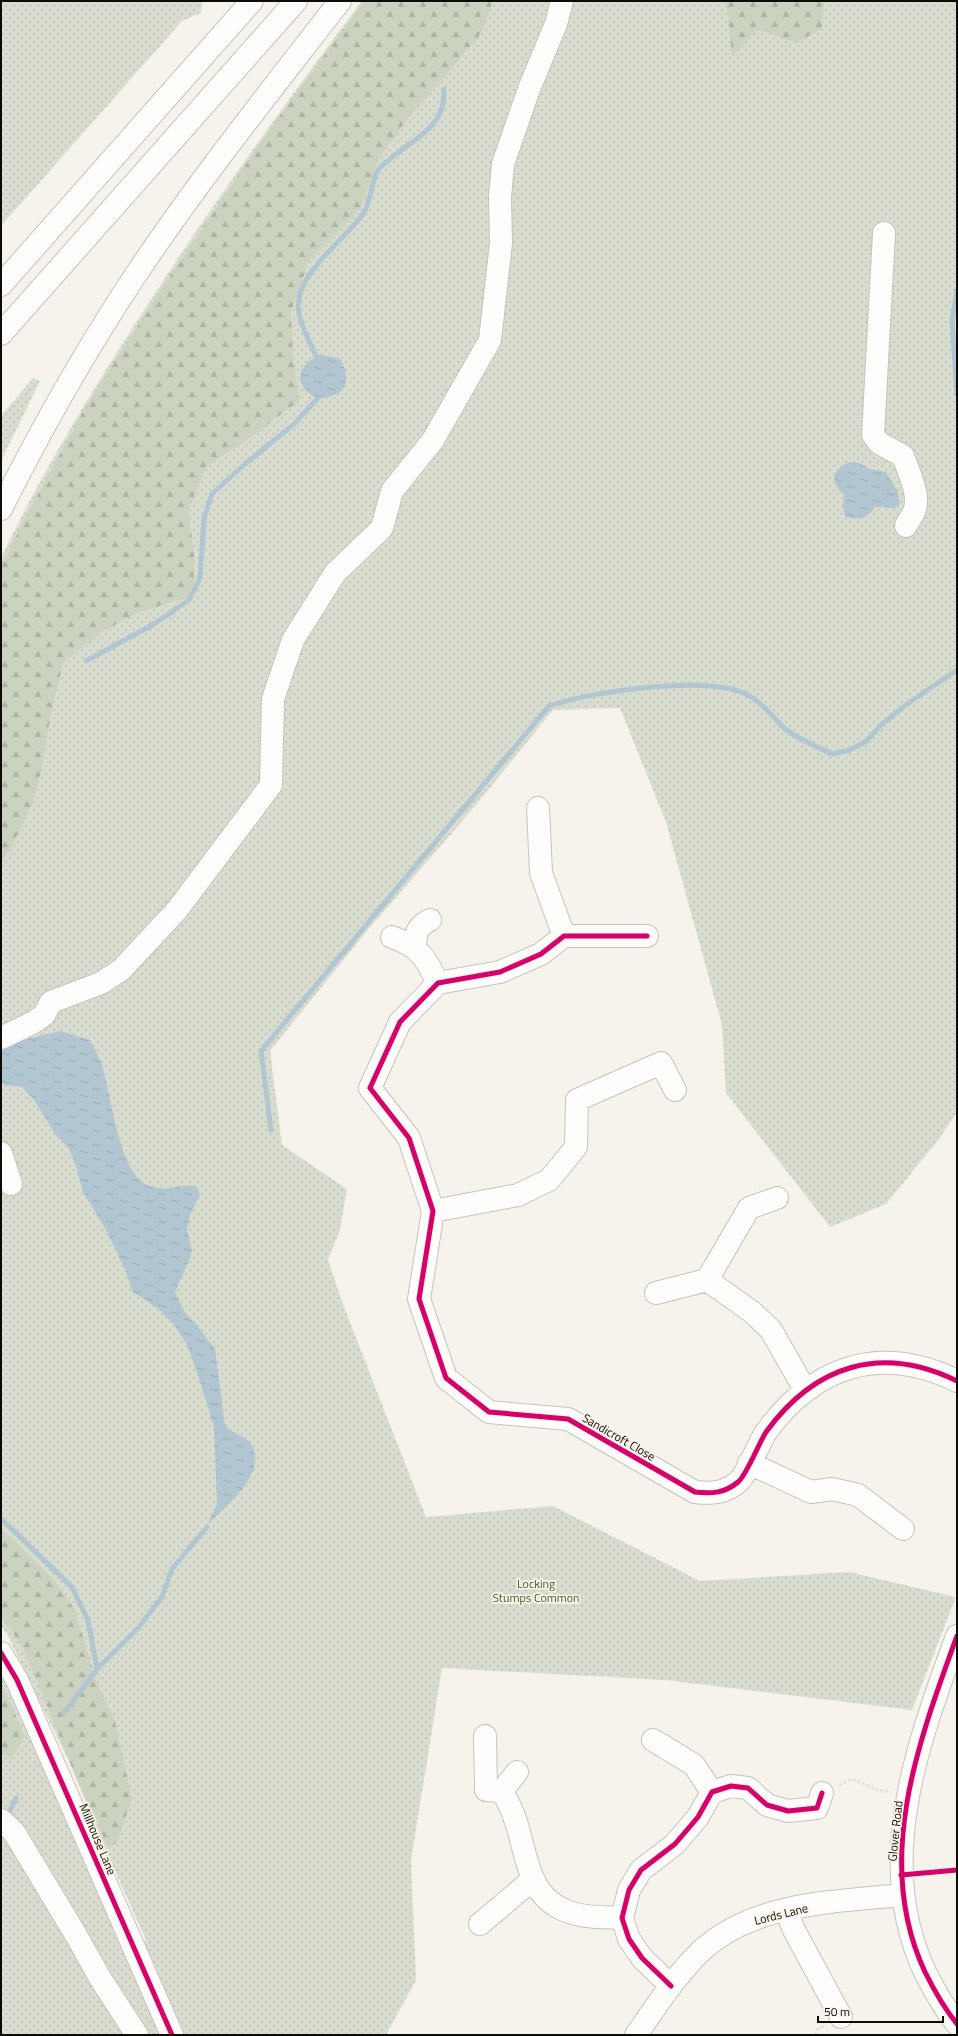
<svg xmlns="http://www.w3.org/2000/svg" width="958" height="2036" font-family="'Titillium Web',sans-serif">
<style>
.grass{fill:url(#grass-dots)}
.forest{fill:url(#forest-firs)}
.water{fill:url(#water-ripples)}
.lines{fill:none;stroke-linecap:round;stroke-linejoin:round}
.stream{stroke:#b1c6d0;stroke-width:5}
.minor-casing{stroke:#c5c3bd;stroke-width:24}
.highway-casing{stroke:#c5c3bd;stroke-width:24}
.path{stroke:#dededc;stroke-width:2.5;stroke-dasharray:3 2;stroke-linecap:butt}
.minor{stroke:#fefdfc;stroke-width:22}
.highway{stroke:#fefdfc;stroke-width:22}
.cycleway-casing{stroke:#faf4e8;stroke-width:8}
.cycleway{stroke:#d6006c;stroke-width:5}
.labels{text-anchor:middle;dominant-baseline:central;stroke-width:3.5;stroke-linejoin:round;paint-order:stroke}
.street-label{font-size:12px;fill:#0d0b08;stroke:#faf4e8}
.park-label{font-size:12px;fill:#455b2f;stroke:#faf4e8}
</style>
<defs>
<pattern id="grass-dots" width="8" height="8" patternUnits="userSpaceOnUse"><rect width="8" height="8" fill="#d9ddd0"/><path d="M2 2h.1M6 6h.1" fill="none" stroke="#b9bcb1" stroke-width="1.8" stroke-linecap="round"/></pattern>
<pattern id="forest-firs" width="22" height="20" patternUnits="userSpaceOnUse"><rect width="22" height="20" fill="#cbd2bf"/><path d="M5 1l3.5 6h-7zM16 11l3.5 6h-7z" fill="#adb3a3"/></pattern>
<pattern id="water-ripples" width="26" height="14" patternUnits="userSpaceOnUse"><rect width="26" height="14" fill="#b1c6d0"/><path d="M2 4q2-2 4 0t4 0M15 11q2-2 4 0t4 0" fill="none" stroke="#97a9b1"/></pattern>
</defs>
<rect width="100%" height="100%" fill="#f6f3ec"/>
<path class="grass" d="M1,1H202L201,13L182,21L1,226Z
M362,1H957V1112L939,1139L886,1204L830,1227L726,1093L722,1025L666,822L620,708L553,710L471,811L366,932L270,1051L282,1145L347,1189L340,1230L328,1260L344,1307L426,1517L553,1506L700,1581L849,1572L956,1597L912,1710L665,1680L442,1668L411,1860L416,1980L386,2035H1V1674L31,1736L128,1953L146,1940L111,1862L70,1764L7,1634L1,1626V558C44,468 97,382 152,298C218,196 289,98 362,1Z
M33,378L40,381L1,461V416Z"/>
<path class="forest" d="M364,1H493L482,32L453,67L413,111L379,159L360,209L309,261L291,312L293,361L300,400L247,440L207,466L188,511L194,552V595L137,613L100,633L63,663L50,718L43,762L33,803L13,844L1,863V567L24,520L85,408L162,288L260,143Z
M723,1H824L822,29L796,43L757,29L732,57L727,7Z
M1,1530L14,1540L54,1580L75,1610L97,1684L115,1721L132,1799L117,1843L108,1847L78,1782L23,1647L1,1617Z
M1,1682L25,1737L11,1758L1,1753Z"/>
<path class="water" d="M320,355L339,358C344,364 345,369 346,376C348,394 331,397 317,399C313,396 308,393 305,389C293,375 306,360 320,355Z
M851,462L859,463L869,469L886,472L897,490L900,503L895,508L875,507C868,518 857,522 845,516L843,507L844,495C829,481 832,469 851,462Z
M60,1031L90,1040C94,1047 98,1055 101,1062C111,1090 118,1172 147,1185C167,1194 181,1182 197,1187L200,1195L190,1215L187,1230L192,1250L190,1258L175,1292L186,1315L195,1323L215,1349L225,1425C232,1434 243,1434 250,1443C271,1469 226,1508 208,1523L217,1504L214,1427L196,1369L186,1343L175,1326L160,1310L132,1291L126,1272L106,1230L83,1192L75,1163L68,1147L54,1132L34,1100L22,1087L5,1085L1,1082V1047L3,1045Z"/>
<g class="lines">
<path class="stream" d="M957,290L952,321L957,394
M316,356C310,342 302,329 299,314C291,276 344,241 363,214C372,201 370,181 379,169C382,165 387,162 391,158C407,144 433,132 441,111C444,104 444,96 444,89
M86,661L154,624L189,600L200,578L204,518L212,494L246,463L293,425L317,399
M271,1130L261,1051L549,706C592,691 705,675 746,694C762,702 772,716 784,728C797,739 816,746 832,754L850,750L865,742L882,724L910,702L957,670
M1,1519L72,1587L88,1620L97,1669
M64,1713L97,1669L138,1628L162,1597L172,1569L207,1527
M6,1819L16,1798"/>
<g class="minor-casing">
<path id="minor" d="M884,233L873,435L879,443L903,456C908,471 921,495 914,512C912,516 908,521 906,526
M538,808L541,873L564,936
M647,936H564L541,954L500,972L438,983L400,1022L370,1088L409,1138L433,1211L419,1299L446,1378L489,1412L568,1419L695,1492C712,1494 725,1493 738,1482C746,1476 759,1443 766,1432C815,1365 881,1344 957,1381
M392,937C420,947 425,957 438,983
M415,947C416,933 416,927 430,920
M1,1038L34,1022L44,1015L51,1002L101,983L121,970L177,910L271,785L273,699L293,640L335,573L382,528L392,491L433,440L490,340L501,243L500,197L503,164L529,89L556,24L562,1
M1,1153L11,1184
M777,1198L749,1208L707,1280L752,1312L771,1330L805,1390
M433,1211L518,1195L549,1180L576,1147L577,1100L661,1063L675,1090
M656,1293L707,1280
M749,1463L811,1492L832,1489L858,1495L903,1529
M957,1636C918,1743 873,1862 925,1972C934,1990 944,2008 957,2024
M1,1653L17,1680L172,2035
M485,1736L486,1790
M653,1740L694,1765L712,1792
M488,1790L502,1791L517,1772
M502,1791C507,1800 512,1809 515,1819C527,1852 526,1894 564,1910C581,1918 603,1917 622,1918
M1,1820L14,1832L76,1935L100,1978L137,2035
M786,1910L794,1930L841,2017
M480,1924L532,1880
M671,1986L642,1958L629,1939L622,1918L629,1890L641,1870L675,1844L698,1817L712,1792L731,1786L748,1788L767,1805L788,1811L817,1808L822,1793
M636,2035C656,2007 676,1975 701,1951C754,1902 835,1902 902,1895"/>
</g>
<g class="highway-casing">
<path id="highway" d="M1,285L252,1
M1,334L296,1
M1,509C40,431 83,355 131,282C195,185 269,93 340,1"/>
</g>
<path class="path" d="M839,1785L852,1779L878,1790L891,1792
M815,2035L818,2029L824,2026"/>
<use href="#minor" class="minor"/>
<use href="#highway" class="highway"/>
<g class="cycleway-casing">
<path id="cycleway" d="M647,936H564L541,954L500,972L438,983L400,1022L370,1088L409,1138L433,1211L419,1299L446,1378L489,1412L568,1419L695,1492C712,1494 725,1493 738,1482C746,1476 759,1443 766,1432C815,1365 881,1344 957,1381
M957,1636C918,1743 873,1862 925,1972C934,1990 944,2008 957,2024
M1,1653L17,1680L172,2035
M901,1875L957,1870
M671,1986L642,1958L629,1939L622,1918L629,1890L641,1870L675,1844L698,1817L712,1792L731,1786L748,1788L767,1805L788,1811L817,1808L822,1793"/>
</g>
<use href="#cycleway" class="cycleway"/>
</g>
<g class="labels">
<g class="street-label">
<text transform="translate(619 1437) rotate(30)">Sandicroft Close</text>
<text transform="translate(895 1831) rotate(-84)">Glover Road</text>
<text transform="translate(98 1839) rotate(67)">Millhouse Lane</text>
<text transform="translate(781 1914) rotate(-14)">Lords Lane</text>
</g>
<g class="park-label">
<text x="536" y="1583">Locking<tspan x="536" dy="14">Stumps Common</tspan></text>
</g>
</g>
<rect width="958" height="2036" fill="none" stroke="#0d0b08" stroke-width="4"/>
<path d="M818 2016v6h125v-6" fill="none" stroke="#0d0b08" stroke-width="2"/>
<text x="824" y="2016" font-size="12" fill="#0d0b08" stroke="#faf4e8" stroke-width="3" paint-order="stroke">50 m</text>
</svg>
